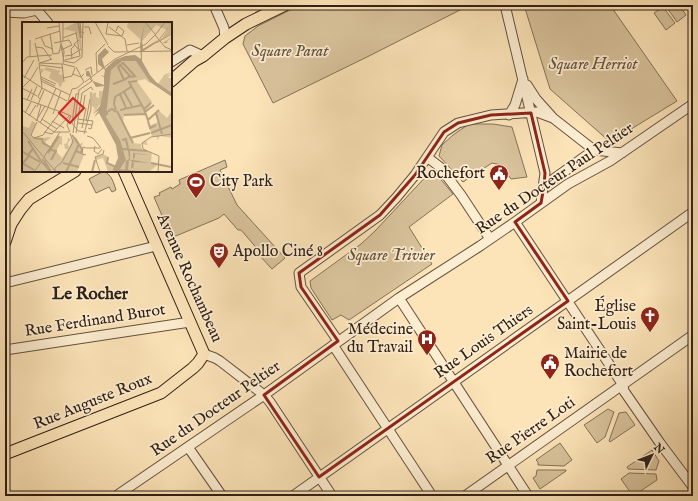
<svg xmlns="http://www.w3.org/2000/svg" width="698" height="501" font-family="'IM FELL English',serif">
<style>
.green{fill:#d9c39c;stroke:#847259}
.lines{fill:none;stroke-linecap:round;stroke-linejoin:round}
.minor-casing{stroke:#63513e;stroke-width:11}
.major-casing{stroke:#302016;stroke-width:13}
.minor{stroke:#fdedd1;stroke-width:9}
.major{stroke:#fce4b8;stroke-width:11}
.marked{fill:none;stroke:#8f2418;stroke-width:3;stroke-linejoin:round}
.labels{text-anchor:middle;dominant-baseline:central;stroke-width:3.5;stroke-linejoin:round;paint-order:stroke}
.park-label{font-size:16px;font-style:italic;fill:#63513e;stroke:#fdedd1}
.poi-label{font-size:16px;fill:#302016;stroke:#fdedd1;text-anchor:end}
.street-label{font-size:16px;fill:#302016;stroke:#fdedd1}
.neighbourhood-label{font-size:17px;font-weight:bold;fill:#302016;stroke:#fdedd1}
.inset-river{fill:none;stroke:#b7a181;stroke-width:2}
.inset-road{fill:none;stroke:#aa9677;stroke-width:1}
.view{fill:#d62828;fill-opacity:0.15;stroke:#d62828;stroke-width:2}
.inset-edge{fill:none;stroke:#302016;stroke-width:2}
</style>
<rect width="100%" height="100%" fill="#fce4b8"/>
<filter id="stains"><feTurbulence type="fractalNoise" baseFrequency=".005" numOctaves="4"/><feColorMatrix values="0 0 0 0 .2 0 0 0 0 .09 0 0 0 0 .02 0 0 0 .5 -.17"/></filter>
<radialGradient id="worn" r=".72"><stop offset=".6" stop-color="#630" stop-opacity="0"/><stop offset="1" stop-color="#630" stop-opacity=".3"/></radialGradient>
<path class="green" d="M300,5H467L466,7L369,56L273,103L243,44L245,36L258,26Z
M524,5H610L677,101L610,142L550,89Z
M665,5H679L686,15L677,22Z
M663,7L675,23L666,30L654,13Z
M469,124H493L512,127L527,177L511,179L501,165L492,163L463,182L439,156L442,145L453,135Z
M225,160L227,167L220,170L237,205L285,258L272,269L260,256V252L241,230H238L224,214L219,218L171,238L170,234L154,197L160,195L159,193L171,187L172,189L180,184L179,180Z
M104,171C112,176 113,181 116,190L112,192L109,187L96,193L89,179Z
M431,171L438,176L453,194L409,227L432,264L349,320L341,315L332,320L311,288L310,281L361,244L375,231Z
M608,409L614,412L605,437L597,443L584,425Z
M626,412L635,425L610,442L609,441L619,413Z
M560,443L572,460L564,466L538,465V462L536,460Z
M652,450L659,461L656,470L628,469L627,467Z
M537,470H566V471L540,489L533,478L536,476Z
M629,473L656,474L657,480L633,496L621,479Z"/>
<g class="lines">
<g class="minor-casing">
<path id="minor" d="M35,5L37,10L48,23
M214,5L224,28L225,38
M505,5L545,173L541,203
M5,12L24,13L37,10
M171,62L190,50L203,56
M527,85L536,99L553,118L594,150L622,153
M509,115L515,105L523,79
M427,157L440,167L461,195L490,239
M544,186L594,150
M515,222L623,385L624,391L660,443L693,487
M5,283L156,246
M399,298L528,496
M338,341L301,287L299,273L380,215L396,198L415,175L444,132L458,123L491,115L537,112L553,118
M333,345L432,496
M5,350L190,322
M204,354L215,358L220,361L264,395L270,402L332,496
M188,447L222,496
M116,496L264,395L399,298L480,246L515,222L568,184L610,161L693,104
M293,496L693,212
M465,496L693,335"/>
</g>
<g class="major-casing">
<path id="major" d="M171,81L194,61L203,56L225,38L246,24L285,5
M5,242L11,224L20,210L29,199L75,171
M5,454L161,393L193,368L198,363L204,354L124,171"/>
</g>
<use href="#minor" class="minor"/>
<use href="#major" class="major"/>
</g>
<path class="marked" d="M531,113L545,173L544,186L541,203L515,222L568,301L319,477L264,395L338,341L301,287L299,273L380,215L415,175L444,132L458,123L491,115Z"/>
<defs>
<g id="civic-pin" transform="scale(1)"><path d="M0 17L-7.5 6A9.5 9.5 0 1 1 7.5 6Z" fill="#8f2418" stroke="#fdedd1"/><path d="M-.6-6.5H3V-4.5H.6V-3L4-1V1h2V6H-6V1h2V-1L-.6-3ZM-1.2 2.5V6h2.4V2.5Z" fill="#fff"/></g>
<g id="stadium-pin" transform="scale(1)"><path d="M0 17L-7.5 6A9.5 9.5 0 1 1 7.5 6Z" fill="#8f2418" stroke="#fdedd1"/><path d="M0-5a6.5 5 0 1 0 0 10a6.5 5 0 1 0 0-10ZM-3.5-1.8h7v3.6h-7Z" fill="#fff"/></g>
<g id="theatre-pin" transform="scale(1)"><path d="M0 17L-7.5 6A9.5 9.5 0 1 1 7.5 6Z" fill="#8f2418" stroke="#fdedd1"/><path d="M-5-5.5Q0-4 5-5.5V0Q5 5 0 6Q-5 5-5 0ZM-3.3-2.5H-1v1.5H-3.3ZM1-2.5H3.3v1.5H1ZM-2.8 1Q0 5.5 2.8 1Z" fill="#fff"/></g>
<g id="church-pin" transform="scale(1)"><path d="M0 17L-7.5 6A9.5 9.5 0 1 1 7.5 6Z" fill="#8f2418" stroke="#fdedd1"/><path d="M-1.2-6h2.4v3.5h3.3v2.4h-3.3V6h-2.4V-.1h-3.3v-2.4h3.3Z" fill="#fff"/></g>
<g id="hospital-pin" transform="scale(1)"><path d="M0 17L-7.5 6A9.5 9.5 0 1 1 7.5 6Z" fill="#8f2418" stroke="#fdedd1"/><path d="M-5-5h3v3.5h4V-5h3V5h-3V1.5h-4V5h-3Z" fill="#fff"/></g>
</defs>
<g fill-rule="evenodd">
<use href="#civic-pin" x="499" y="174"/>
<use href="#stadium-pin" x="196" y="182"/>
<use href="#theatre-pin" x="219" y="252"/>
<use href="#church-pin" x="650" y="316"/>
<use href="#hospital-pin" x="427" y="339"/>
<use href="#civic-pin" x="550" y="363"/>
</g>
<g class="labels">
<g class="park-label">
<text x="290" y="52">Square Parat</text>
<text x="593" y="65">Square Herriot</text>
<text x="391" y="256">Square Trivier</text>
</g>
<g class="poi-label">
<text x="485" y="174">Rochefort</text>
<text x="210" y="182" text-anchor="start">City Park</text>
<text x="233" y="252" text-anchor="start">Apollo Ciné 8</text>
<text x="636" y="307">Église<tspan x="636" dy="18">Saint-Louis</tspan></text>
<text x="413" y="330">Médecine<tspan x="413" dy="18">du Travail</tspan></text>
<text x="564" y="354" text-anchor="start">Mairie de<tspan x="564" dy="18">Rochefort</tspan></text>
</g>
<g class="street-label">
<text transform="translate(555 179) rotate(-34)">Rue du Docteur Paul Peltier</text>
<text transform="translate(189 278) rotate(66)">Avenue Rochambeau</text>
<text transform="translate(95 321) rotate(-9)">Rue Ferdinand Burot</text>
<text transform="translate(484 342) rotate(-35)">Rue Louis Thiers</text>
<text transform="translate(93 402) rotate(-22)">Rue Auguste Roux</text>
<text transform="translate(216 409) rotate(-35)">Rue du Docteur Peltier</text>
<text transform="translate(531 431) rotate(-35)">Rue Pierre Loti</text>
</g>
<g class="neighbourhood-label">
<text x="90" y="294">Le Rocher</text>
</g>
</g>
<g transform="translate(22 22)">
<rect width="150" height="150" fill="#fce4b8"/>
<path d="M55,0L59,16L60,34L55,10L41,7ZM106,0H150V13L140,17L145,8L134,3L119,18L105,5ZM109,37L115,39L129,62L123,57L115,59L130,80L123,92L102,93L101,100L111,121L119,122L126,117L124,119L126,123L119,122V125L121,129L130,130L129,140L136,142L127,150H96L101,139L83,95L88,48L96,40ZM24,45L39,49L36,52L41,53V60L38,66L36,61L27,56L29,50L22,48L19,52V46L22,48ZM148,50L144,55L150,50L146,56H150V71L136,62L142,53ZM77,69H81L79,81L71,91L73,86L70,84V72L74,70V75L77,76ZM136,88L145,96L150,89V116L138,114L135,118V115L130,114L127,104L136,100L133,91ZM10,99L14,101L9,113L14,117L29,115L23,120L29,126L37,115L40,114V123L38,122L34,129L40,136L46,127H43L42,122L45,121L46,116L49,117L46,121L47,126L51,115H54L58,122L61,120L60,124L58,123L62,133L55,150H0V104L7,106ZM81,132L86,135L85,141L93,144L90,150H86L81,136L74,138L73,135Z" fill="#d9c39c"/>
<path d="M123,0L120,18L136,0L120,19L121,27L137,17L150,1L139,16L131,21L150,12L135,21H141L150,15L144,20L146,21H134L120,30V39L128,53L134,60L150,71V75L128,60L114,39H100L89,48L84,95L98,118L104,138L96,150H90L96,136L94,123L77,91L72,95L77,88L71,92L78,84L82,64L74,65L68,55L64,54V49H67L71,59L82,63V55L78,53L82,54L83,48L76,42V33L83,26L87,30L80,37L83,47L93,38L103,34L113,33L119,37L118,22ZM106,128H108V138H111V131L129,133L113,132V135L128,137L113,135L111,138L128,141L111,140L112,142L128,144L112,142L111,146L128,148L109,146L110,139L107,138L106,148H103L104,139L107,137Z" fill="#b7a181"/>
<path class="inset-river" d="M56,0L59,16M99,42L101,41L113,54L108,55M115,59L107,60L122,87M91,62L102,58L96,45L98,43L108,54L102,58M102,70L110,84M98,72L104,86M132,83L123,90L126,98L137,88M94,88L92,82L93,75L109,65M98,88L120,83M95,89L111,121M123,90L122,87L129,81M134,91L140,112M85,93V90L90,87L94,90M102,93L123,92M126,99L128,106L134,103M129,111L150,103M50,113L60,127L59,131L54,129M12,116L20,117L21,121L28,125M108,116L128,111M100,118L104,117L106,127M6,119L19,139M11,127L6,133L18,140M100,127L125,129M29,128L34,129L29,138M0,129L7,134L1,141M26,131L37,114M86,135L85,141L94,145M22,138L29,150M20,140L28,149M0,141L12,148M41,141L57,145M129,141L149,145M97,148L117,150M44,150L57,122M70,150L73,138"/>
<path class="inset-road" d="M37,0L39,22L42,29L41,42M58,0L59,10L62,11M73,0L86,23M86,0L84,12L100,14M123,0L133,12M136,0L150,1M41,1V19M62,5H67L69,12M87,5L103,17L105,29M25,6L37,4M94,9L96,4L102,9L100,14M28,12L31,32M134,12L143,0M133,13L143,25L150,28M19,15L23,24L31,27M41,16L54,11M13,17L38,9M13,21L17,40M32,21L47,18L50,23L39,28M105,23L117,21M39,24L42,39M86,24L92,30L150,29M14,25L21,26L29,37M56,27L52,22L57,18M31,32L37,31L39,22M16,34L30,33M43,34L50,33L59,27M8,35V18M50,37L49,27L53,23M43,38L58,34L54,10M42,39L52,41L60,35L61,0M0,41L5,35L16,34M17,41L40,42M17,41L20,65M18,41L30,37M40,42L42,60M41,42L53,45M18,43L40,46M54,45L62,60M63,48L69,45L70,53M75,50L74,31L83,22M51,52L59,55L62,52M0,53L20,66M19,55L34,62M2,56L12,38M41,56L50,54L53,46M19,57L33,64M19,59L48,73M63,60L93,37L124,22L134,12M20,66L45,79M57,68L70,59L68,57M60,71L69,65L71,68M57,72H54L50,101L56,109L65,110M15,74L0,66L9,57L16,45M0,76L42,91M18,77L16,75L20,66M5,78L10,67M9,78L15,64M46,79L50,67L55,66L62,60M15,85L22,68M26,85L34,66M61,86L63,73M0,88L32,110H47M3,91L9,80M42,91L49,94L45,103L48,110M31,92L39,69M7,94L14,83M20,97L35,107M55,97L71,99L69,107L66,106M15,98L19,83M14,99L23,84M30,99L42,106M64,99L68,77M15,100L9,113L12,116L21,113L38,90M18,101L26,86M56,101L70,103M60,106L64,86M0,109L34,150M22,110L30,112L48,93M51,111L57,68M54,111L60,71M62,112L69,87V70M65,114L71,116L79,126M73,124L72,129L76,132L80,127M64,126H78M64,133L60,132L61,125L64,126M22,135L38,110M73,135L78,150M73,135L81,132L82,128M40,140L51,120L48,111M33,149V146L40,140L37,143M12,150L22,136M136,150L137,134L121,127L120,121L129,115L150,112"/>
<path class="view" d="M51,76L62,86L48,101L37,91Z"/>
<rect width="150" height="150" class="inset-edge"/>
</g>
<rect width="698" height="501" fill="none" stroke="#fce4b8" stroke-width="20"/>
<rect x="6" y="6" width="686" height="489" fill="none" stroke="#302016" stroke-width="2"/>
<rect x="10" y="10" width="678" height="481" fill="none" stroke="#302016"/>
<g transform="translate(652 455) rotate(47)" stroke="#fdedd1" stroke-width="3" paint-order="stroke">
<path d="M0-3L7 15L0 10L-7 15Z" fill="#302016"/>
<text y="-6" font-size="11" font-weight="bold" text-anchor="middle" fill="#302016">N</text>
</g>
<rect width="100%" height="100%" filter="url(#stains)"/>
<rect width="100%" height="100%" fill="url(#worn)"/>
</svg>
